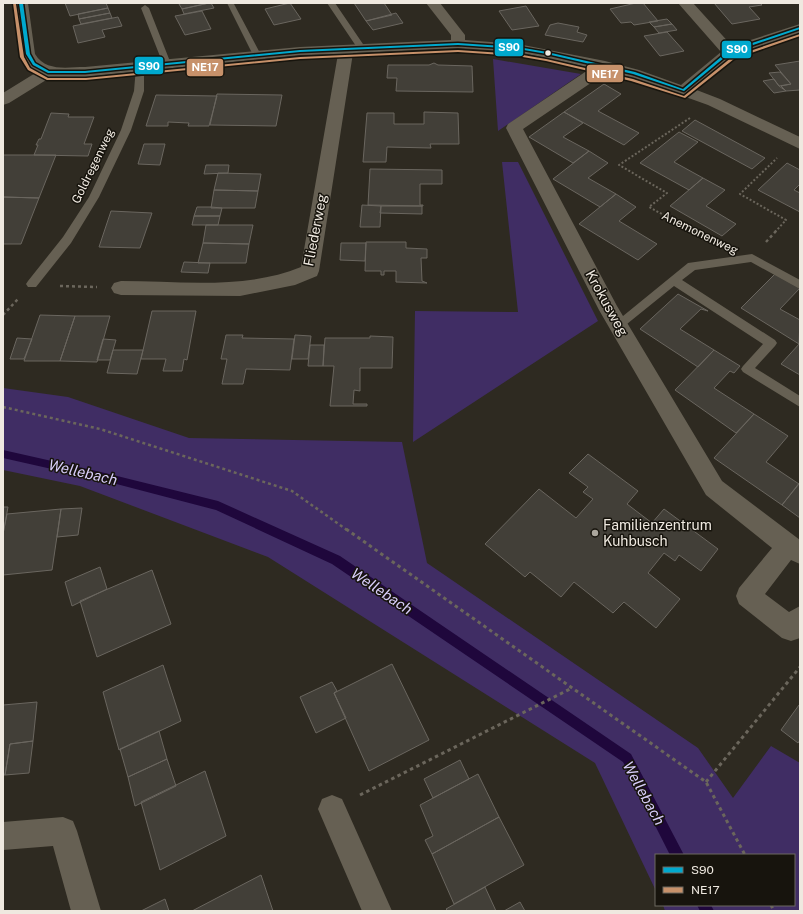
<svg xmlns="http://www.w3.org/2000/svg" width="803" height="914" font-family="'Public Sans',sans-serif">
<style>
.green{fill:#402d64}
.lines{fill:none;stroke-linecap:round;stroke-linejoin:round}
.stream{fill:#1f073c;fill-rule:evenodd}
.building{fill:#423f38;stroke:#6a665f}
.path-far2{stroke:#6b665c;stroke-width:2;stroke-dasharray:2 2;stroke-linecap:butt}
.path-far1{stroke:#6b665c;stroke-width:2.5;stroke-dasharray:3 3;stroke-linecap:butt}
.path{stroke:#6b665c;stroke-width:3;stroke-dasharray:3.5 3.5;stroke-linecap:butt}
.service{fill:#666053;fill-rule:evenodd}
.minor{fill:#666053;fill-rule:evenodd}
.bus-1-casing{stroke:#17140d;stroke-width:3}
.bus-2-casing{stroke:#17140d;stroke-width:3}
.bus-1{fill:#00a9ce;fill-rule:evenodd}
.bus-2{fill:#c7916a;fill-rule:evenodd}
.bus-dot{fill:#efe9e0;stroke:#17140d;stroke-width:1.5}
.poi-dot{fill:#aba69d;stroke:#17140d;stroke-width:1.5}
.labels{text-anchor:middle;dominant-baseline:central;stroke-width:3;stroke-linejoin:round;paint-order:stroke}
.far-street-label{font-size:12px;fill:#efe9e0;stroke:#17140d}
.street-label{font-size:14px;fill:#efe9e0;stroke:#17140d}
.poi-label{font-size:14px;fill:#efe9e0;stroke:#17140d;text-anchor:start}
.water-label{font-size:15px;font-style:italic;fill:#d7ccf9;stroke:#17140d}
.line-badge{stroke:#17140d;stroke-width:1.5}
.badge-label{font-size:11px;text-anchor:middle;font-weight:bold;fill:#fff}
</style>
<rect width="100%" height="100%" fill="#2e2a21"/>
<path class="green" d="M493,59L581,74L498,131Z
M502,162H518L598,321L413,442L415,311L518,312Z
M3,388L68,397L189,438L402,442L427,563L698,748L733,798L771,746L800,763V911H665L663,905H794V855H656V891L595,763L268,557L80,486L3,470Z"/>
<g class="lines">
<path class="stream" d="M3,450L105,473L218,501L340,556L631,754L684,855H670L623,762L332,564L216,510L105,481L3,458Z
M697,905H711L714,911H700Z"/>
</g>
<path class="building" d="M65,3H106L108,8L70,16Z
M183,3H209L182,9L179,4Z
M209,3H211L214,8L184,14L182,9Z
M290,3L301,19L274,25L265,9Z
M354,3H384L392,15L366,21Z
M636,3H643L658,21L634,25L631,22L621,23L610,9Z
M714,3H760L762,5L749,7L760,19L732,24Z
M526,6L539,26L512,30L499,11Z
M108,8L110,13L79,19L78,14Z
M202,11L211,29L185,35L175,16Z
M110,13L112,18L81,24L79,19Z
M396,13L403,23L373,30L366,21Z
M118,17L122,26L102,30L105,37L78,43L73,26Z
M667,19L672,24L654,27L649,22Z
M558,23L579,27L577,32L587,35L583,42L545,35L550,25Z
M672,24L677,30L659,33L654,27Z
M667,32L684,51L660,56L644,36Z
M800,61V90L786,91L781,86L791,84L775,65Z
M434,63L438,65L472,66L473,92L396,91L397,78H387L388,65H429Z
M780,72L791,84L779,86L769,73Z
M774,79L779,86L786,91L774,93L763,81Z
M604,84L621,94L598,111L639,133L624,145L564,112Z
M217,94L282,95L276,126L210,125Z
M156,95L217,96L209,126H188L189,123L168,122V126H146Z
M424,112L458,113L459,144H430L431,148L387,147L386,162H363L367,113H394V124H424Z
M564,112L583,123L563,137L589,151L573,163L529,137Z
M51,113L69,114L68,117H94L84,144H92L88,156L34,155L38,145H36L39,139H41Z
M695,120L765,158L752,169L682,131Z
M679,132L698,142L674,162L703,178L689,190L640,163Z
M144,144H165L160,165L138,164Z
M589,151L608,163L588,178L616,194L600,207L553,179Z
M3,155H56L39,198L3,197Z
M787,163L800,170V184L794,190L800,193V212L758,190Z
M206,165H229L228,173L204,174Z
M370,169L442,170V184H420V205H423V206L368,205Z
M218,173L261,174L258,191L214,190Z
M703,178L725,190L706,206L736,224L722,236L670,206Z
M214,190L258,191L255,208H211Z
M616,194L636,207L619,221L657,244L638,260L579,224Z
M3,197L39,198L21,244H3Z
M362,205L381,206L380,227H360Z
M381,206H422V214L380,213Z
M197,207H211L222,208L220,216H194Z
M111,211L152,213L140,248L99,247Z
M194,216H220L218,225H192Z
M206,225H253L249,244L203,243Z
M366,242H406V248L427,249V258H421L422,281L427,283L396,282V271H384V275H381V271H365Z
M203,243L249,244L246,263H198Z
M341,243H366L365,261L340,260Z
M184,262L210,263L208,273L181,272Z
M775,274L800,288L780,309L800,320L799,344L741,308Z
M678,294L708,311L701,309L680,329L714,350L698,367L640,329Z
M152,311H196L187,360L184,359L182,371H163L166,359H141Z
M40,315L75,316L60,361H24Z
M75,316H110L97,362L60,361Z
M226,335H243L242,338L294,339L290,370L246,369L243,384H222L227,359H221Z
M295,335L311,336L308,359H292Z
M370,336L393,337L392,368H360V391L354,390L353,404H367V406H330L334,366H323L325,338H370Z
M17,338L32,339L24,359H10Z
M103,339L116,340L110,360H97Z
M800,343V375L781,364Z
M310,345H324L323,366H308Z
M113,350H143L137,374L107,373Z
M714,350L740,366L734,373L730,371L714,388L754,414L736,433L675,390Z
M754,414L788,436L766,462L799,484L782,505L714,458Z
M588,454L638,491L627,504L652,523L664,509L718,549L701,571L679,555L675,561L664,553L648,573L680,599L656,628L624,602L613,613L574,582L561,597L530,572L525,577L485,544L539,489L576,518L593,499L583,492L588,487L569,473Z
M800,482V518L782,505Z
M3,507H8L3,534Z
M82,508L78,535L57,537L61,509Z
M61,509L52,570L3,575V534L7,514Z
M100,567L107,589L72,606L65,582Z
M152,570L171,624L97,657L80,601Z
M392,664L429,740L369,771L334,693Z
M163,665L181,721L119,750L103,692Z
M332,682L337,691L334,693L346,718L316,733L300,697Z
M37,702L33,741L10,744L5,775H3V705Z
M799,705L800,706V740L798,743L781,730Z
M159,731L167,759L128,777L120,749Z
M33,741L29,773L5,775L10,744Z
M167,759L176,786L135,806L128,777Z
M460,760L469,779L433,798L424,779Z
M205,771L226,836L160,870L141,802Z
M478,774L499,817L432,854L425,840L433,836L420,805Z
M499,817L524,865L454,904L432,854Z
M261,875L273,911H192Z
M485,887L496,911H448L446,909Z
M165,899L169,911H141Z
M520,902L525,911H504Z"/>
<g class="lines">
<path class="path-far2" d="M690,118L619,165L667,193L649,207L695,232
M775,232L786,220L740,194L777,158"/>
<path class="path-far1" d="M693,231L712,241
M766,242L776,231
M60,286L97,287
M3,315L18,299
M3,407L100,429L292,491L347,530"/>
<path class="path" d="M346,529L706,782L745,855
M706,782L800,667
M360,795L572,688
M771,905L774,911"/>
<path class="service" d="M227,3L234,4L261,55L260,57L257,58L253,55Z
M327,3H335L365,47L364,49H358Z
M145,5L149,8L171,64L170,66L167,67L163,64L141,8Z
M140,64L144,67V91L131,130L99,197L71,243L36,287H28L26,284L28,281L63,237L89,197L121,130L134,91L136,67Z
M752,254L800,280V289L751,262L695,270L682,280L775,340L777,343L775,346L755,368L800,396V407L743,372L741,369L743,366L763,344L674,286L622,328H614L612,325L688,263Z"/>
<path class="minor" d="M14,3H28L35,54C46,72 67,67 85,67L300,47L451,40V35L426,3H440L465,35V40L518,44L605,61L639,70L681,85L721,52L678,3H693L732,46L800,24V33L734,55L694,89L720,99L800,137V149L708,105L630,77L607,72L523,129L617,306L722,481L800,540V564L791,560L765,594L789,612L800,606V638L791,641L782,638L739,604L736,596L739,588L772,548L706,495L599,310L506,128L508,124L591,68L518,52L458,48L353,53L319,271L317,276L295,285L240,296L121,295L114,293L111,288L114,283L121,281C180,281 245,290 301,267L338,54L300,55L85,77H51L9,103L3,105V93L37,72C14,59 17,27 14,3Z
M332,795L342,799L392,911H362L318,809L322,799Z
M63,817L73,821L77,831L101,911H71L53,846L3,850V822Z"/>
<g class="bus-1-casing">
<path id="bus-1" d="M19,3H23L30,54L35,63L49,71H85L300,50L458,43L518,47L547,52L635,72L683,89L728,51L800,27V29L730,53L684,91L633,74L547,54L518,49L458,45L300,52L85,73H48L33,65L26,54Z"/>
</g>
<g class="bus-2-casing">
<path id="bus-2" d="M13,3L16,4L24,57L30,68L48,78H86L300,57L458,50L517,54L546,59L633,79L684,96L732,57L800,34V36L734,59L685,98L631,81L546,61L517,56L458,52L300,59L86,80H47L28,70L20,57Z"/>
</g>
<use href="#bus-1" class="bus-1"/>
<use href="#bus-2" class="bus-2"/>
</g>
<circle class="bus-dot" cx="548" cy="53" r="3.5"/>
<circle class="poi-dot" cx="595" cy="533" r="4"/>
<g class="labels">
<g class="far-street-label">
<text transform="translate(93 166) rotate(-64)">Goldregenweg</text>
<text transform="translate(700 233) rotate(26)">Anemonenweg</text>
</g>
<g class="street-label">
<text transform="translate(315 230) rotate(-79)">Fliederweg</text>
<text transform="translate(607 303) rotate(61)">Krokusweg</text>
</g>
<g class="poi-label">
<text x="603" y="525">Familienzentrum<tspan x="603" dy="16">Kuhbusch</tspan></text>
</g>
<g class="water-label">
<text transform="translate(83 472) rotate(13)">Wellebach</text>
<text transform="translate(382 591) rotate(34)">Wellebach</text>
<text transform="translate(644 793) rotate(61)">Wellebach</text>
</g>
</g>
<g class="line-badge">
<rect x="494" y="38" width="30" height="19" rx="4" fill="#00a9ce"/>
<rect x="721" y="40" width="31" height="19" rx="4" fill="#00a9ce"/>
<rect x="134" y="56" width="30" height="19" rx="4" fill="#00a9ce"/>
<rect x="186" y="58" width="38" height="19" rx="4" fill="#c7916a"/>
<rect x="586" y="64" width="38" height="19" rx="4" fill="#c7916a"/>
</g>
<g class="badge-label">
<text x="509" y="51">S90</text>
<text x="737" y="53">S90</text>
<text x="149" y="70">S90</text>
<text x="205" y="71">NE17</text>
<text x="605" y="78">NE17</text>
</g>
<rect width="803" height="914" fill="none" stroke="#efe9e0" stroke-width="8"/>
<rect x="655" y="854" width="140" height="52" fill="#17140d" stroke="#6d6961"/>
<rect x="663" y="867" width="20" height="6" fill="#00a9ce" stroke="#6d6961"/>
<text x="691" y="874" font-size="12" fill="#efe9e0">S90</text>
<rect x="663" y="887" width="20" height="6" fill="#c7916a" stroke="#6d6961"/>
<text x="691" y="894" font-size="12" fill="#efe9e0">NE17</text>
</svg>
